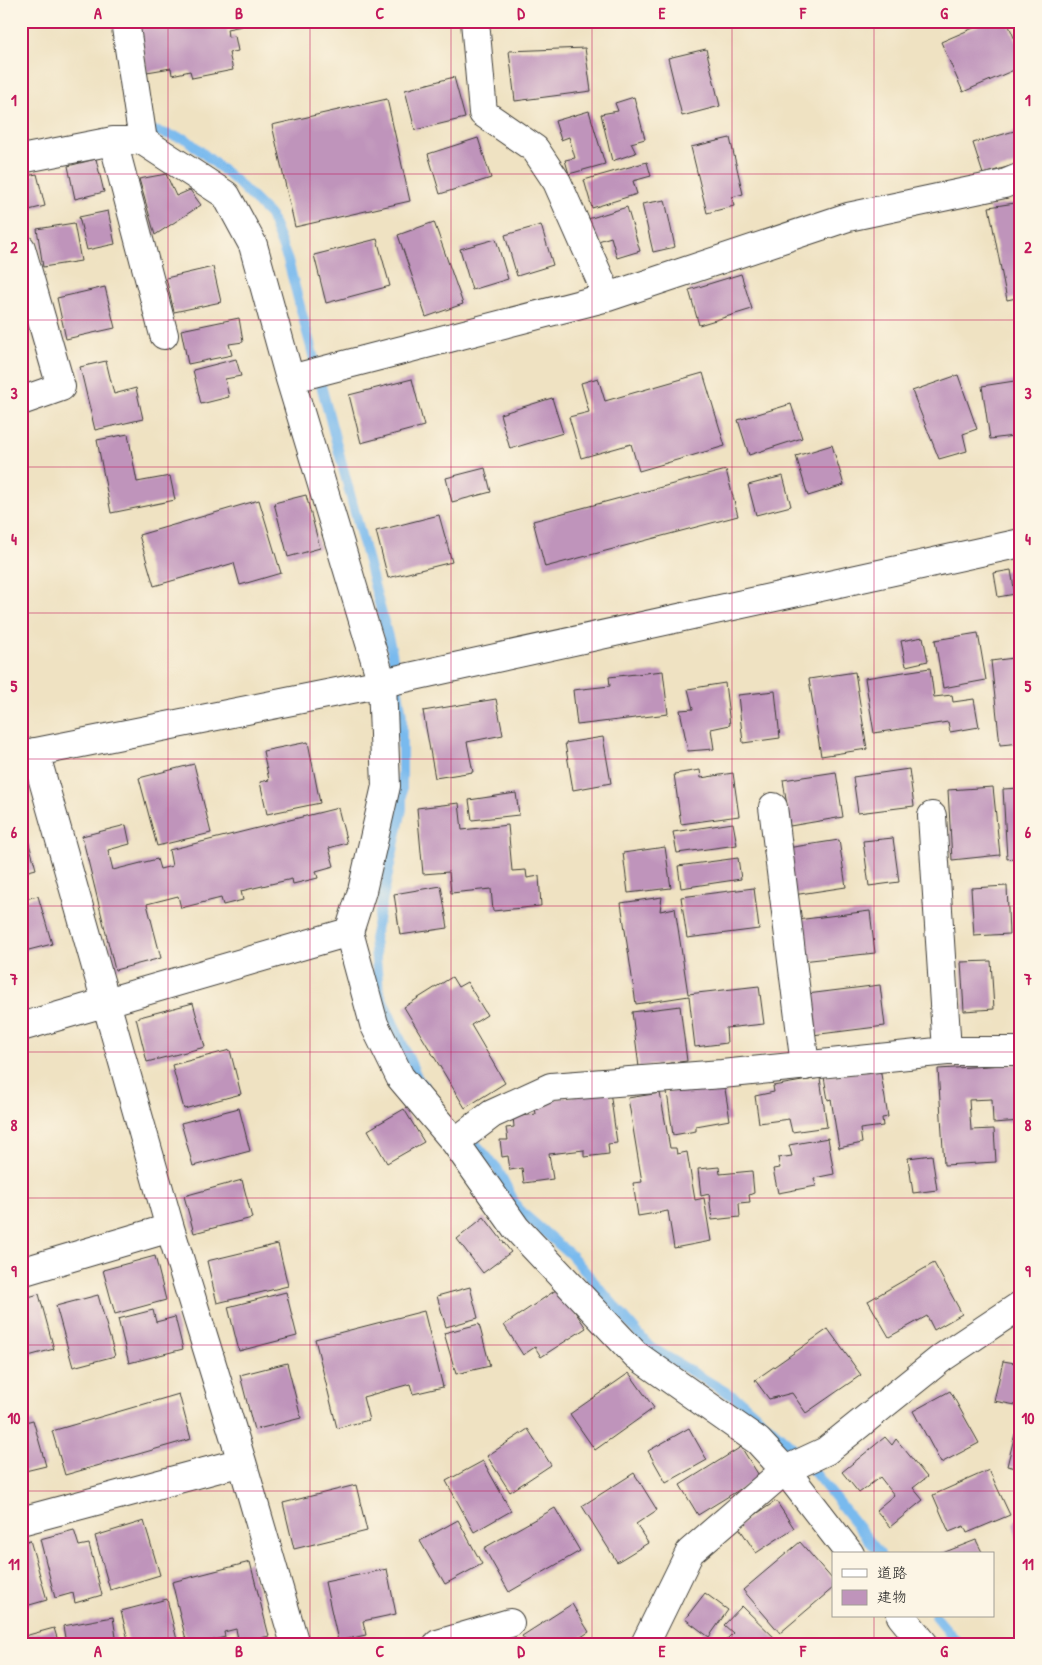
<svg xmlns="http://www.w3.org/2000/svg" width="1042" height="1665" font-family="'Patrick Hand','Klee One',sans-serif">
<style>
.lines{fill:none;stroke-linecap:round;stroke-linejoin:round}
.stream{stroke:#79baee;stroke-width:10}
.building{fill:#bf94bb}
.minor-casing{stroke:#3c3a35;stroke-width:30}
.tertiary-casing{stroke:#3c3a35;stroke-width:30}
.minor{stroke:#fff;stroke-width:28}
.tertiary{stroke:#fff;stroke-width:28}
.grid{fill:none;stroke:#c2185b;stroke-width:1;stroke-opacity:0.55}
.neatline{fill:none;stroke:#c2185b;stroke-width:2}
.grid-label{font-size:16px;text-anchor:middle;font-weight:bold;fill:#c2185b}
</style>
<rect width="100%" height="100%" fill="#fcf5e5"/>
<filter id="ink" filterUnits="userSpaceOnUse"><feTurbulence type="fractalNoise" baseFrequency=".02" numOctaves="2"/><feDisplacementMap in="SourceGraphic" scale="10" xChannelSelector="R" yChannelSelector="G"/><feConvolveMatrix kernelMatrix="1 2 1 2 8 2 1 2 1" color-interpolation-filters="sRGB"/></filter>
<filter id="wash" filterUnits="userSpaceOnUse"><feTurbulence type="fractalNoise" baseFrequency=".0096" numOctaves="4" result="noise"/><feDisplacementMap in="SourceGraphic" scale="20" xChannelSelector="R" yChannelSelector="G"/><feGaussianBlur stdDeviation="1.12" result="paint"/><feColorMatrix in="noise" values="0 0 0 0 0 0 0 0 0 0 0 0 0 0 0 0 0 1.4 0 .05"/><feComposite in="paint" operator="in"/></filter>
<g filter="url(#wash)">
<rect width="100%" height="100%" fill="#efe2c2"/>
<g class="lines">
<path class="stream" d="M143,128L186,139L235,180L270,215L288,261L392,652L402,716V809L374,939L379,991L418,1079L424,1086
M467,1134L497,1168L518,1209L571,1255L649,1346L741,1401L798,1452L880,1554
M935,1616L959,1644"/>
</g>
<g id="blocks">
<path class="building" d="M157,21H241L242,26L227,29L228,37L235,36L238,51L229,53L233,70L192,78L190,71L172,75L171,68L147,72L139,26L157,23Z
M627,21H651V22L628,26Z
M975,21H1007L1021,54V67L963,92L941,42L978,26Z
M585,48L591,91L515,101L509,51Z
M706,49L720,106L682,116L668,58Z
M454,77L465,118L415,130L405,90Z
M634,97L645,139L631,143L636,153L612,161L601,114L618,111L615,103Z
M387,99L410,201L295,227L272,125Z
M589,111L605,164L569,174L565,160L575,158L569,137L561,140L555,121Z
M1021,129V163L983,174L973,143Z
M478,138L491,178L440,194L428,154Z
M730,138L743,194L732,197L734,206L707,213L691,147Z
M96,159L104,192L75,199L68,166Z
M647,162L651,176L633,181L637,194L592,208L584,180Z
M37,174L45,206L21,212V177Z
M166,174L176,196L190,190L201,205L155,235L139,179Z
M665,200L675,247L653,252L642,204Z
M1015,203L1021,224V297L1007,300L989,207Z
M627,207L640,251L617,258L611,237L595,242L588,219Z
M108,211L115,244L87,250L79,217Z
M434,222L463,304L426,317L398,235Z
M74,223L81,261L43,267L37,229Z
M541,225L553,265L517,276L505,235Z
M377,239L390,286L326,303L314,255Z
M496,239L508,279L472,290L460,249Z
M213,267L221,302L174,312L166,278Z
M741,274L752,309L699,325L689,290Z
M105,287L115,328L66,339L57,298Z
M239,318L243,342L229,344L232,355L188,364L181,330Z
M236,359L241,376L225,379L229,397L201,404L193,370Z
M106,361L114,394L136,388L143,419L95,430L80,367Z
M703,373L725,446L639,471L631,444L581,458L569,417L589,412L581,383L598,378L605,401Z
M958,375L977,429L963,434L967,451L939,459L912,391Z
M412,379L424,426L361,443L349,395Z
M1021,380V435L990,439L982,386Z
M552,398L563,433L510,449L500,414Z
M791,404L802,438L749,455L738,420Z
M128,434L137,482L170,476L175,500L111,513L97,440Z
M832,445L844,485L808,496L796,456Z
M485,468L491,492L452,502L446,478Z
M726,470L738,516L545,567L533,521Z
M783,476L791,506L756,515L748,485Z
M306,495L320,548L288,557L274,503Z
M259,500L281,573L240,585L234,563L154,586L139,535Z
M439,515L452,562L388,578L376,531Z
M1011,570L1015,594L998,597L994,573Z
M978,633L986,680L943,688L935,640Z
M923,637L928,661L906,666L901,641Z
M1021,657V743L1000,745L991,661Z
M930,668L934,697L952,695L953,702L974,699L979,727L950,732L948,722L874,733L865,678Z
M663,671L668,714L577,725L573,690L610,686L609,677Z
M855,672L867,749L821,756L809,679Z
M725,683L730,725L711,729L714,749L688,751L680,710L693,709L688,689Z
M775,691L780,738L743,743L738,695Z
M496,699L503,735L467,742L473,772L435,778L423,711Z
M603,737L611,783L573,790L565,743Z
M308,742L320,803L267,814L260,782L269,780L263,751Z
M194,764L211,833L157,846L139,778Z
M909,769L914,806L858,813L853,777Z
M700,770L701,778L733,773L739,816L681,824L674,774Z
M836,772L843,817L790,826L783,780Z
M993,787L1000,855L952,860L948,790Z
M1021,788V857L1007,859L1003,789Z
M516,793L519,815L472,820L469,800Z
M459,803L462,830L508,825L512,871L526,870L527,878L539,876L541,906L493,911L491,889L451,893L449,872L423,874L417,808Z
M338,808L347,843L329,848L334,866L316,871L318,878L293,884L292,879L241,891L243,900L223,905L221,898L181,908L178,896L147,904L161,958L115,970L82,836L126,825L130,844L108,850L113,870L157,859L160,869L172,866L169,850Z
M733,823L737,845L677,853L673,832Z
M25,829L36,869L21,873V830Z
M893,838L899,882L869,886L863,841Z
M839,840L846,887L793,895L787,848Z
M665,847L671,888L628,893L623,853Z
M738,858L741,879L681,888L678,866Z
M441,886L448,928L400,935L394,894Z
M1007,886L1009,934L974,936L971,888Z
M754,888L759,929L687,938L681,897Z
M38,896L52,944L21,952V900Z
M662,897L660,911L675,908L688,994L759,986L764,1024L726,1028L727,1043L695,1047L689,996L636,1004L621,903Z
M870,911L875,953L802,961L797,920Z
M991,961L994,1009L964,1011L961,962Z
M452,977L458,987L467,982L487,1015L471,1025L505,1083L465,1108L404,1007Z
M880,985L885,1026L812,1035L807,994Z
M193,1003L205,1047L147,1062L136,1018Z
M680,1006L687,1061L639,1067L632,1012Z
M230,1050L241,1094L184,1109L172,1065Z
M1021,1064V1121L993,1123L992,1099L969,1100L971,1130L994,1129L996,1162L944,1165L938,1069Z
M880,1068L888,1117L882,1118L883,1126L860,1129L862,1143L839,1148L831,1099L828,1100L824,1077Z
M820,1078L827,1127L792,1132L789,1119L759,1123L755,1096L774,1092L773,1086Z
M724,1083L730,1120L696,1126V1131L673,1135L667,1092Z
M610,1091L617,1143L608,1144L609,1154L584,1157V1150L549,1154L553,1179L524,1183L522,1168L510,1170L508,1156L502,1157L500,1140H508L506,1128L514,1127L513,1117L536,1114L534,1102Z
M660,1093L670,1148H676L677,1154L687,1152L695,1200L704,1198L711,1241L674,1248L668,1211L638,1216L633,1183L642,1182L628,1098Z
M239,1108L250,1151L193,1166L181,1123Z
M404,1109L424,1142L387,1163L368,1130Z
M828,1138L834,1174L814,1178L816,1186L778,1193L773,1169L780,1168L778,1158L792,1156L789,1145Z
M932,1155L937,1190L913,1193L908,1158Z
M719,1167L720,1174L752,1171L754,1193L749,1195L750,1202L739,1203L740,1217L712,1220L709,1194L701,1196L698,1169Z
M242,1180L252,1218L194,1233L184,1196Z
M484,1217L511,1252L483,1273L457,1239Z
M278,1244L288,1286L217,1303L207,1261Z
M155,1256L166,1300L115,1314L103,1270Z
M934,1263L962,1314L934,1330L927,1316L889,1337L868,1301Z
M470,1287L478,1318L446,1327L437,1296Z
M559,1288L586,1328L541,1357L535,1347L523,1355L504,1325Z
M286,1292L297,1336L239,1351L228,1307Z
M39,1294L54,1349L21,1358V1299Z
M98,1295L115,1356L73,1367L56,1306Z
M153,1310L156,1322L175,1317L183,1349L129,1363L118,1319Z
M424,1311L443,1387L413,1394L410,1384L363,1397L369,1420L337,1428L315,1339Z
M479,1324L490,1366L456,1374L444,1333Z
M828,1329L861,1375L806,1413L792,1393L769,1399L755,1380Z
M1003,1361L1021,1364V1406L994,1401Z
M287,1363L301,1418L254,1430L240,1375Z
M629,1373L654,1408L595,1450L570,1414Z
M950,1391L979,1443L941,1463L913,1411Z
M179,1394L191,1439L65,1475L52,1431Z
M33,1420L46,1466L21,1472V1423Z
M689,1428L707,1460L666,1483L648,1451Z
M528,1429L551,1465L510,1492L487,1456Z
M1015,1434L1021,1435V1469L1007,1466Z
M885,1437L892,1445L896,1439L927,1477L913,1488L923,1500L890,1527L876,1510L894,1495L880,1477L859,1493L842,1472Z
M741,1447L760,1477L698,1515L680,1485Z
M483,1461L511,1511L474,1532L446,1481Z
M989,1470L1010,1515L967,1533L964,1526L949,1532L933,1495Z
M634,1473L657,1510L636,1524L648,1543L617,1562L582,1506Z
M356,1485L367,1531L294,1549L283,1503Z
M776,1501L794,1528L756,1553L738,1526Z
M555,1508L580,1551L509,1592L484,1548Z
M1021,1516V1551H1020L1013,1523Z
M458,1520L482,1564L445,1584L420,1541Z
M144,1521L160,1575L110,1590L95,1536Z
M74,1530L79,1546L89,1544L102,1595L75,1603L73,1593L55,1598L40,1539Z
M30,1540L47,1600L26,1606L24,1599H21V1543Z
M976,1540L983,1554H940Z
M800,1542L833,1580V1588L780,1633L743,1590Z
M250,1562L269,1636L239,1644L236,1629L224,1632L225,1637L200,1644H187L172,1582Z
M387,1569L396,1614L363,1621L366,1635L338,1641L325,1582Z
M705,1593L728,1610L709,1637L685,1619Z
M167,1599L178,1644H129L121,1611Z
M572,1604L589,1632L570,1644H528L522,1636Z
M742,1606L781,1644H727L725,1641L733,1633L724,1625Z
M113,1617L117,1644H66L63,1626Z
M54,1628L59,1644H21V1637Z
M1021,1639V1644H1001V1643Z"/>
</g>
</g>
<g filter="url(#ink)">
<use href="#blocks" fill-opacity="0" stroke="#3c3a35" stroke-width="1"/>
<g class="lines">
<g class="minor-casing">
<path id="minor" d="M125,21L143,141L226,195L253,245L290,379L382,683L386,786L362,891L349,932L374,1024L400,1077L455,1142L516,1228L636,1355L758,1441L785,1470L850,1554
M475,21L483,113L535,149L557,182L608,297
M113,141L164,335
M21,159L113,141H130
M21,248L61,387L21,401
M290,379L608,297L848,217L1004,184L1021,177
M35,752L170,1228L242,1462L295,1644
M773,807L805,1066
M932,816L947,1051
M21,1027L349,932
M455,1142L492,1114L551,1087L722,1074L947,1051H1021
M21,1272L170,1228
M21,1521L242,1462
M901,1616L924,1644
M438,1644L510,1623
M645,1644L690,1552L785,1470L826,1451L943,1357L1021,1305"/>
</g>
<g class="tertiary-casing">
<path id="tertiary" d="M21,755L382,683L1021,543"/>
</g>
<use href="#minor" class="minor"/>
<use href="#tertiary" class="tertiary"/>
</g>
</g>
<path class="grid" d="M168,21V1644M310,21V1644M451,21V1644M592,21V1644M732,21V1644M874,21V1554M21,174H1021M21,320H1021M21,467H1021M21,613H1021M21,759H1021M21,906H1021M21,1052H1021M21,1198H1021M21,1345H1021M21,1491H1021M874,1616V1644"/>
<rect width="1042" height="1665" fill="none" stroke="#fcf5e5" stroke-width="55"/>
<rect x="832" y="1552" width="162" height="65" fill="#fcf5e5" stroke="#a29e95"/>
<rect x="842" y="1569" width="25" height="8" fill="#ffffff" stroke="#a29e95"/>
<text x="877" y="1578" font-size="15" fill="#1c1c1c">道路</text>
<rect x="842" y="1590" width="25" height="15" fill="#bf94bb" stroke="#a29e95"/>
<text x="877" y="1602" font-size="15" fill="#1c1c1c">建物</text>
<rect x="28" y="28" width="986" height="1610" class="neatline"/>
<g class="grid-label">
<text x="98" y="19">A</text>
<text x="239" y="19">B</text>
<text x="380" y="19">C</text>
<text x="521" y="19">D</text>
<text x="662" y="19">E</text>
<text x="803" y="19">F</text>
<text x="944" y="19">G</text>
<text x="14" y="106">1</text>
<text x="1028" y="106">1</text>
<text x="14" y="253">2</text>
<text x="1028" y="253">2</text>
<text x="14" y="399">3</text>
<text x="1028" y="399">3</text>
<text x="14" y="545">4</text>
<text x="1028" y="545">4</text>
<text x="14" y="692">5</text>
<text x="1028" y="692">5</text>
<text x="14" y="838">6</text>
<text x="1028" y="838">6</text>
<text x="14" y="985">7</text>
<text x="1028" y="985">7</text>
<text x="14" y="1131">8</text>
<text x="1028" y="1131">8</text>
<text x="14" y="1277">9</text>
<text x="1028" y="1277">9</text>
<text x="14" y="1424">10</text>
<text x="1028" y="1424">10</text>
<text x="14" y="1570">11</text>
<text x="1028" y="1570">11</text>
<text x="98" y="1657">A</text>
<text x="239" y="1657">B</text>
<text x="380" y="1657">C</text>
<text x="521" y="1657">D</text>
<text x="662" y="1657">E</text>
<text x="803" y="1657">F</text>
<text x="944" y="1657">G</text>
</g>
</svg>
